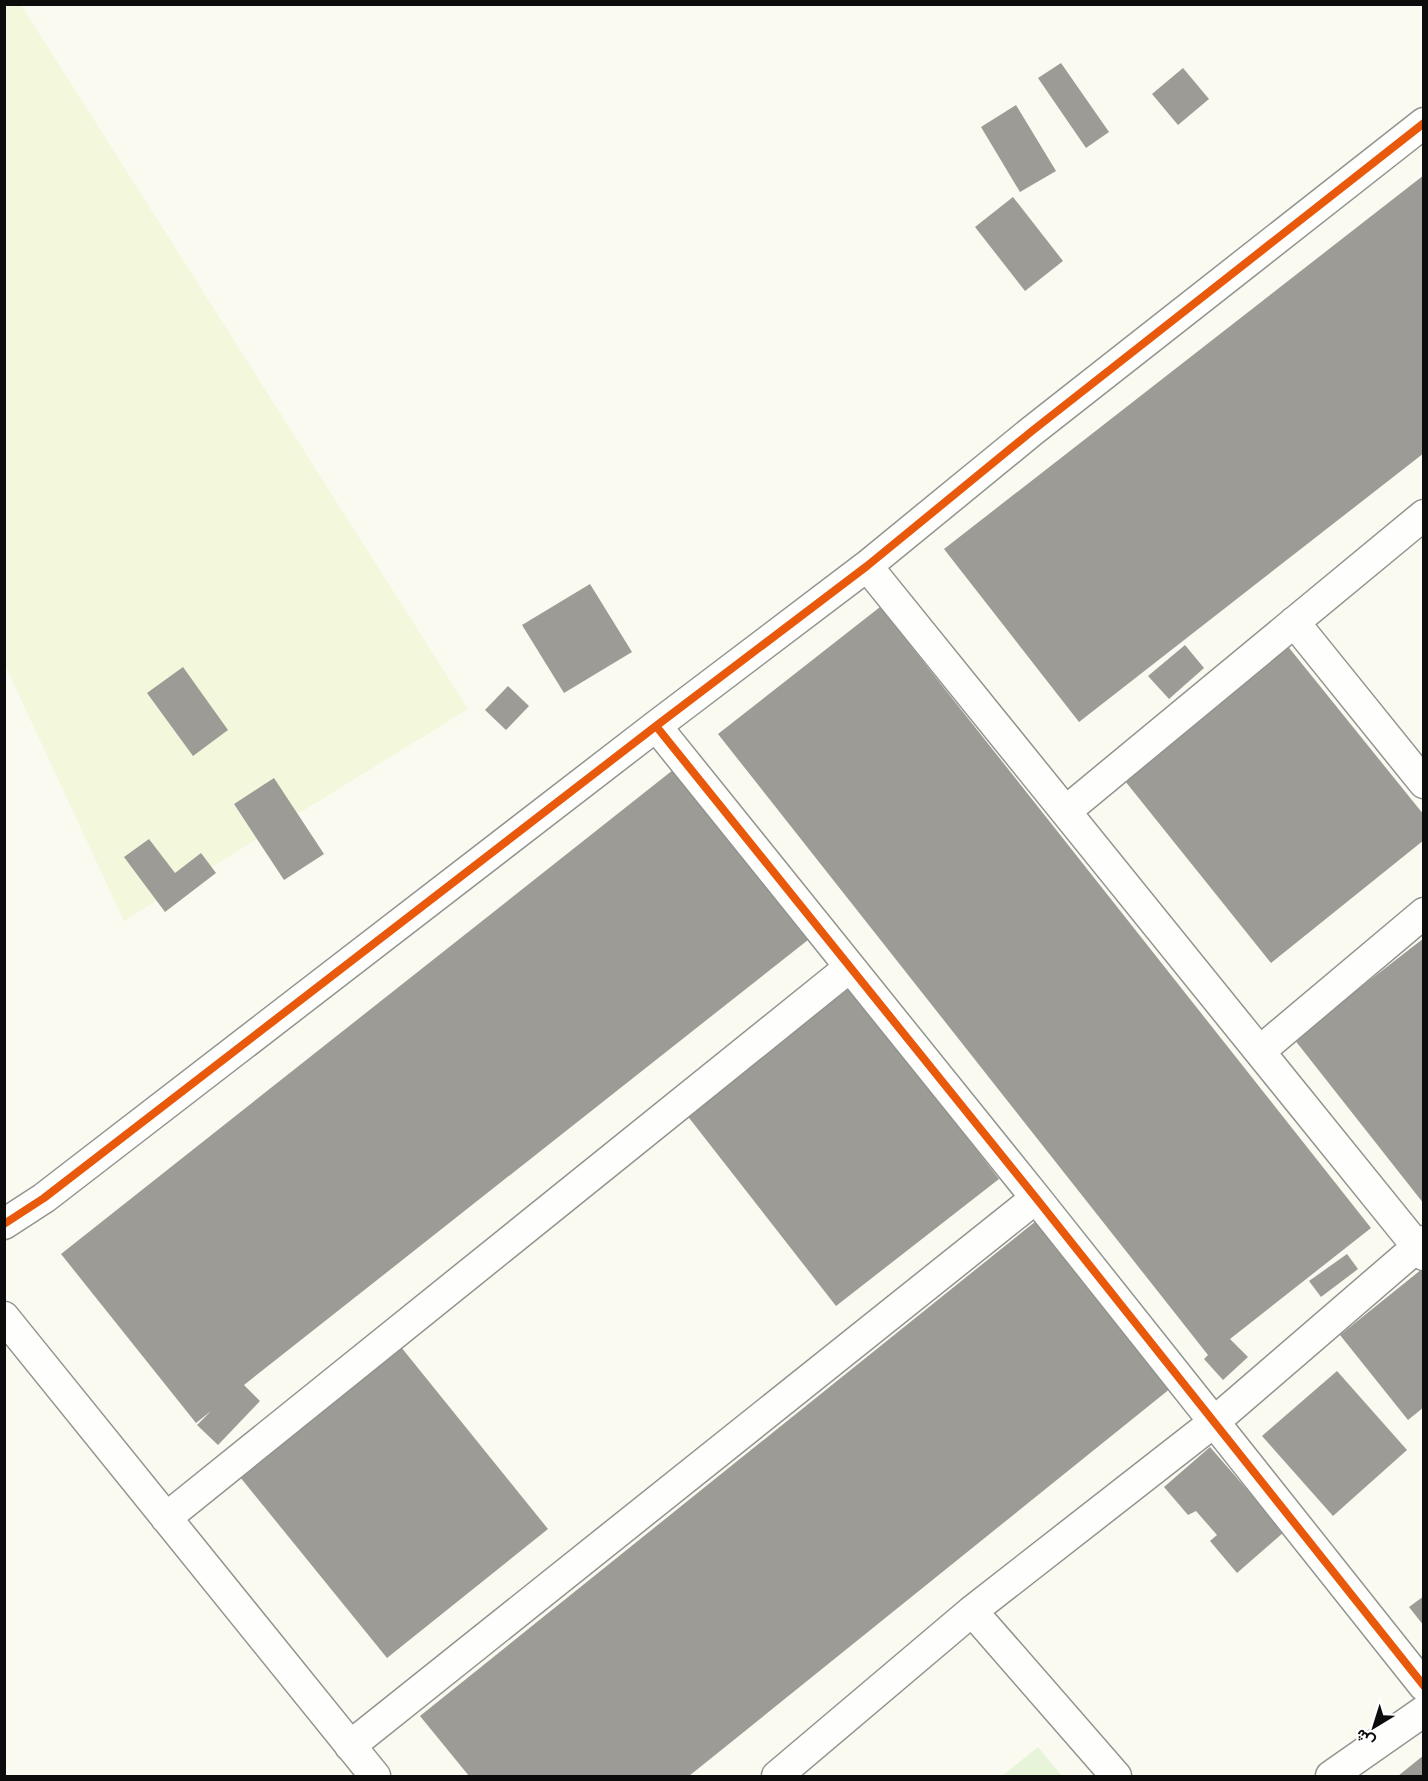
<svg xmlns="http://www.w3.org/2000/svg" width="1428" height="1781" font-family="Literata,Vazirmatn,serif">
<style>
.farmland{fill:#f3f7dc}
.pitch{fill:#e8f4d9}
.building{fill:#9c9b96}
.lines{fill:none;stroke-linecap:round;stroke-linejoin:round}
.minor-casing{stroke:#93938f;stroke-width:33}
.minor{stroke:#fefefd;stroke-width:30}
.cycleway-casing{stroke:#fff;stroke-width:11}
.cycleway{stroke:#e8590c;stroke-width:8}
</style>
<rect width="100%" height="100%" fill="#fafaf0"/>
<path class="farmland" d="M4,5H21L468,709L124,921L5,665Z"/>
<path class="pitch" d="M1038,1747L1062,1776H1002Z"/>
<path class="building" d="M1061,63L1109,132L1086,148L1038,78Z
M1183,68L1209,99L1178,125L1152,94Z
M1016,105L1056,171L1020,192L981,127Z
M1424,175V453L1079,722L944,549Z
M1013,197L1063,261L1025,291L975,227Z
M590,584L632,652L564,693L522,625Z
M880,607L1371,1228L1230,1339L1248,1357L1223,1380L1204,1359L1208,1355L718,734Z
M1286,644L1424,815V840L1271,963L1121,776Z
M1185,645L1204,668L1169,699L1148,676Z
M183,667L228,730L193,756L147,693Z
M508,686L529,706L506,730L485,710Z
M678,766L813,936L244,1385L260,1401L218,1445L197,1425L211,1411L196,1423L61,1254Z
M274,778L324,854L284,880L234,804Z
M149,839L175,873L201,853L216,873L165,912L124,857Z
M1424,938V1204L1294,1039Z
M849,986L999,1179L836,1306L686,1114Z
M1036,1221L1171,1388L689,1776H469L420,1716Z
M1347,1254L1358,1269L1321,1297L1309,1281Z
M1422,1269L1424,1407L1408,1420L1340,1335Z
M401,1347L548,1529L387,1658L240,1477Z
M1337,1371L1407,1450L1333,1516L1262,1436Z
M1210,1447L1284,1532L1237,1573L1210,1541L1217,1535L1196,1511L1188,1515L1164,1487Z
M1424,1596V1626L1409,1607Z
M1424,1755V1776H1398Z"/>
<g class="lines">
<g class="minor-casing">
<path id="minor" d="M867,566L1424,1255
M1294,622L1424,783
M656,726L1036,1198L1424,1686
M1066,811L1424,515
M1260,1051L1424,913
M4,1224L44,1198L656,726L867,566L1032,431L1424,123
M4,1317L375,1776
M166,1518L850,967
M972,1611L1116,1776
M350,1746L1036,1198
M777,1776L972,1611L1214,1422L1424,1241
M1331,1776L1424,1711"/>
</g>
<use href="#minor" class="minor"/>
<g class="cycleway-casing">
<path id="cycleway" d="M656,726L1036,1198L1424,1686
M4,1224L44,1198L656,726L867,566L1032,431L1424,123"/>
</g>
<use href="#cycleway" class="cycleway"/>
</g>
<rect width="1428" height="1781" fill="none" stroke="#0c0c0c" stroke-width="12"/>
<g transform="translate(1374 1727) rotate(218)" stroke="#ffffff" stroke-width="4.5" paint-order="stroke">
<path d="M0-4.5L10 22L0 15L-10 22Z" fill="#0c0c0c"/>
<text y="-9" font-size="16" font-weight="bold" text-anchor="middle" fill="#0c0c0c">ش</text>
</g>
</svg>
